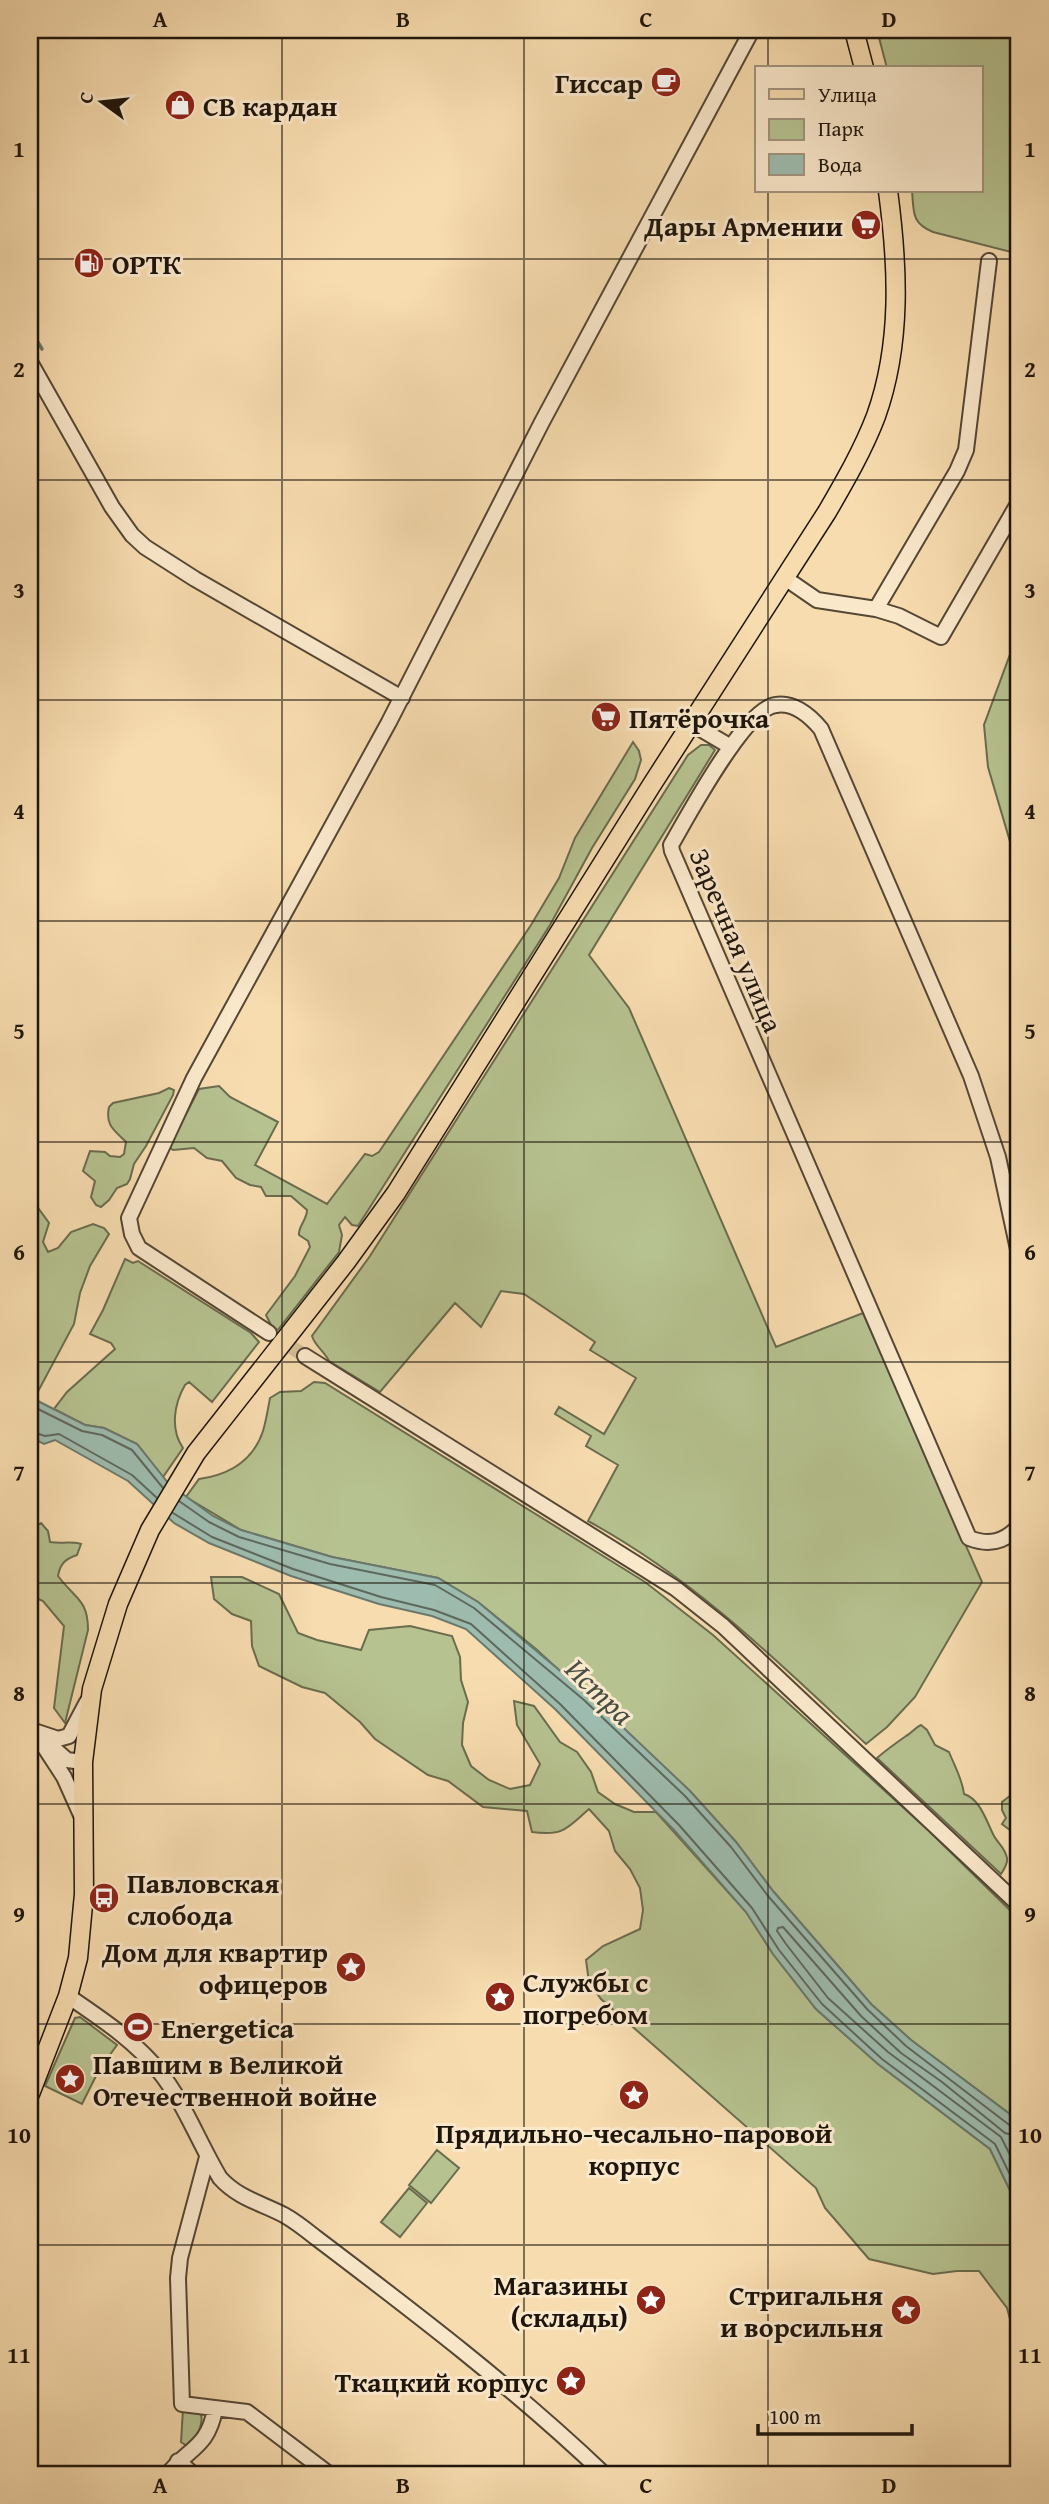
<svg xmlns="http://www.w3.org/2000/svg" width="1049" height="2504" font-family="'Gentium Book Plus',serif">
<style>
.green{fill:#b6c290;stroke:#6a6c4e;stroke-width:2}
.water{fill:#9dbbae;stroke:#6a796d;stroke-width:2}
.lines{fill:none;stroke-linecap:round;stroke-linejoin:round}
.shore{stroke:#5e685d;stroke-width:2}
.stream{stroke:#6a796d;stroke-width:3.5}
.minor-tunnel{stroke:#d6be97;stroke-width:14;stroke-dasharray:14 7;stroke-linecap:butt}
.minor-casing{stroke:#544735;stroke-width:18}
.major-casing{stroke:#1e150c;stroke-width:21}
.minor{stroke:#fae8cb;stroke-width:14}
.major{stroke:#f7dcaf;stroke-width:18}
.grid{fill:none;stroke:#1e150c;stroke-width:2;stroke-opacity:0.55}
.labels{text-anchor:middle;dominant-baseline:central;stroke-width:6;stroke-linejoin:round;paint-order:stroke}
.poi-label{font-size:28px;font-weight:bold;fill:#1e150c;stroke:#fae8cb;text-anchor:start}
.street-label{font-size:28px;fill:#1e150c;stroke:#fae8cb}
.water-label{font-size:30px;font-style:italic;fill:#4a4f45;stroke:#fae8cb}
.neatline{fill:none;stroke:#1e150c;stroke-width:2.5}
.grid-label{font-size:23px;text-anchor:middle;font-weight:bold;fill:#1e150c}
</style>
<rect width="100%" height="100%" fill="#f7dcaf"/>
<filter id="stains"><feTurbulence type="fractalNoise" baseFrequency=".00286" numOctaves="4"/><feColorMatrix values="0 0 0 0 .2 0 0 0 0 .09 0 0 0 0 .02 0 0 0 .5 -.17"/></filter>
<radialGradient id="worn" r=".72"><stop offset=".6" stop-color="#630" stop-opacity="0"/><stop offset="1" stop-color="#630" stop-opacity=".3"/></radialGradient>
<path class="green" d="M877,30H1019V254L933,232C911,223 914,212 912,191H981V68H887Z
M1019,630V872L988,767L984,725Z
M633,742L639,751L641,760L635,779L592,848L550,925L358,1226L352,1225L345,1217L339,1225L342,1235L339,1252L277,1331L272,1327L266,1315L295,1276L310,1247L308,1241L299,1235C298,1226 307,1220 307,1210L291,1196H266L261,1187L250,1185L236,1178L222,1161L207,1158L194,1148L173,1150L169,1147L199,1089L219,1086L230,1097L278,1122L255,1165L327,1204L365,1154L372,1156L379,1152L531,925L559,878L575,838Z
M701,745H709L715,750L589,955L629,1008L776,1347L863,1313L982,1582L915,1697L887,1727L866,1744C777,1661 696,1580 588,1521L618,1465L586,1446L591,1436L555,1414L559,1407L604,1434L636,1378L590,1350L595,1342L524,1294L501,1291L481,1327L455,1303L380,1392L329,1361C324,1351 315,1346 312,1336L370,1256L688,755Z
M169,1088L174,1090L173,1095L146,1146L134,1164L130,1179L127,1184L117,1188L109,1200L101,1207L96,1205L91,1197L95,1181L83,1171L90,1151L105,1152L110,1156L120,1157L124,1154L126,1142C114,1130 105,1125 109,1107L113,1103L159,1093Z
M30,1202L36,1205L49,1223L43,1242L48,1252L58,1248L71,1232L93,1224L104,1228L109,1234L90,1266L80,1293L74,1324L34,1399L30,1397Z
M125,1259L133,1263L138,1261L251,1333L259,1342L212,1402L189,1382L185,1385C174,1404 170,1429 183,1448L163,1477L137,1444L104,1428L85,1425L54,1409L67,1392L115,1349L111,1343L90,1334L103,1310Z
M314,1382L325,1383L645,1582L713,1635L928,1830L1019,1919V2126L1015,2118L911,2040L871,2004L773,1891L736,1842L690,1791L536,1649L478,1602L438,1578L332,1557L241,1530L186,1497L199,1479C228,1475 253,1461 263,1431C266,1421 268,1409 270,1398L280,1392L301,1391Z
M41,1523L48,1531L50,1542C61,1544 70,1541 81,1544L77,1555C65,1559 60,1564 58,1576C75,1599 88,1599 88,1630L65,1723L54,1708L64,1626L43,1601L30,1595V1559L35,1550L30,1538L32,1529Z
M211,1577H242L279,1594L298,1633L317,1640L361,1650L369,1630L410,1626L452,1636L460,1657L461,1680L468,1702L463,1723L462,1745L471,1766L489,1780L510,1789L530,1785L540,1764L517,1725L514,1701L534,1706L560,1742L577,1752L591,1772L598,1792L615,1804L634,1812H656L746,1912L773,1954L816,2009L878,2064L990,2149L1019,2209V2338L1013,2330L1007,2308L979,2271H957L933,2274L869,2259L825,2208L816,2188L601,1999L589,1982L586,1960L603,1946L640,1929L643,1910L640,1888L630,1869L615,1851L609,1831L589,1809C566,1829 564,1836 532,1832L527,1811L483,1807L448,1781L428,1775L375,1739L360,1722L325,1693L302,1687L259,1666L252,1646L251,1621L232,1614L214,1599Z
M921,1725L927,1730L935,1745L949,1752C955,1767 962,1778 964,1794C980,1799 986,1820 993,1834C997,1843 1005,1847 1007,1858C1008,1864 1004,1869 1001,1874L877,1758C886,1750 896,1743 906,1736C912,1733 914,1728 921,1725Z
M1011,1795L1019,1803V1840L1015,1834L1002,1824L1006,1818L1002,1810V1802Z
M80,2017L117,2045L99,2070L82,2104L45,2086L75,2018Z
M437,2150L459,2168L431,2203L409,2185Z
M409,2188L427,2203L400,2237L381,2222Z
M183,2409L200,2411C205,2423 197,2439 187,2446L181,2442Z"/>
<path class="water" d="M30,1397L85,1425L104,1428L137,1444L169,1484L213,1516L241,1530L332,1557L438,1578L478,1602L589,1695L690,1791L736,1842L773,1891L871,2004L911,2040L1015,2118L1019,2126V2209L990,2149L878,2064L816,2009L773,1954L746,1912L674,1830L555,1709L466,1629L432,1616L379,1604L291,1576L209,1543L174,1523L128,1481L55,1440L44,1444L30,1437Z"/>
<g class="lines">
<path class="shore" d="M30,1405L82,1431L102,1435L132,1450L163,1488
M30,1431L45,1436L59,1434L132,1475L157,1498
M179,1501L209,1522L239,1537L330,1564L435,1585L474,1608L584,1700L685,1796L731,1847L768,1896L867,2009L906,2046L1012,2127L1019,2128
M173,1513L212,1537L293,1569L381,1597L434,1610L471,1624L560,1704L679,1825L752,1908L779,1950L822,2004L882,2059L995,2144L1019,2193
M1019,2137L1005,2133L942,2082L901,2053L861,2016L783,1927L778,1928L777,1931L786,1944L828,1998L888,2052L1001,2137L1019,2173"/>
<path class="stream" d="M30,329L42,349"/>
<path class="minor-tunnel" d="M274,1336L305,1356"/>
<g class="minor-casing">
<path id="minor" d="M30,362L112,507L132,535L145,547L195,579L402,698
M785,578L817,600L876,609L899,616L941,637L1019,502
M876,609L957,471L966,450L989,261
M692,724L731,747
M1019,1254L998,1157L971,1076L821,729C810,716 795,702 776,705C745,708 688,816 671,845L672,851L969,1538C989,1546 1005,1542 1019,1526
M269,1333L139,1248L132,1234L129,1218L194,1078L389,722L542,422L752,30
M305,1356L675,1588L723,1626L1019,1905
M34,1731L64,1777L81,1815
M34,1731L58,1739L69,1736L87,1702
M43,1739L67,1760L83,1762
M68,1996C100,2018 134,2040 159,2071C184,2102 199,2143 220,2178C238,2198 261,2203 284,2215C295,2221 305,2229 315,2237C414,2312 514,2388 604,2474
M207,2157L180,2258L178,2278L182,2404L247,2412L329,2474
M178,2461L193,2474
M168,2474C188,2448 208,2448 215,2409"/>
</g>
<g class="major-casing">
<path id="major" d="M854,30L864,68
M30,2094L68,1996L78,1958L84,1894L83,1762L92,1689L118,1604L150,1530L196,1453L346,1262L396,1193L651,786L827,512C845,481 863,450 876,416C902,343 898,266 888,191"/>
</g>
<use href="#minor" class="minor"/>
<use href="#major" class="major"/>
</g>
<path class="grid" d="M282,30V2474M524,30V2474M768,30V68M768,191V2474M30,259H1019M30,480H1019M30,700H1019M30,921H1019M30,1142H1019M30,1362H1019M30,1583H1019M30,1804H1019M30,2024H1019M30,2245H1019"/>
<defs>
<g id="cafe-disc" transform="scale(1.575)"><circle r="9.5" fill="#8f2418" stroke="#fae8cb"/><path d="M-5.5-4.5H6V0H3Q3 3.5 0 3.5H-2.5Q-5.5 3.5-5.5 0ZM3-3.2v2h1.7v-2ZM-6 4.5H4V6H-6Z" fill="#fff"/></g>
<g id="shop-disc" transform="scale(1.575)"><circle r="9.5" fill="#8f2418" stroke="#fae8cb"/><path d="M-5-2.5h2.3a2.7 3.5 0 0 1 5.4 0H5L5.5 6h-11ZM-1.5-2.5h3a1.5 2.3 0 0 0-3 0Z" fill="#fff"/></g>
<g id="supermarket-disc" transform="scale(1.575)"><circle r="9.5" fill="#8f2418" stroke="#fae8cb"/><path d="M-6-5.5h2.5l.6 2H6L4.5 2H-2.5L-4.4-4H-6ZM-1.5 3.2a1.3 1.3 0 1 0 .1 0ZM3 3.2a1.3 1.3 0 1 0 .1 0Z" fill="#fff"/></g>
<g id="fuel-disc" transform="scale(1.575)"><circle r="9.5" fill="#8f2418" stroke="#fae8cb"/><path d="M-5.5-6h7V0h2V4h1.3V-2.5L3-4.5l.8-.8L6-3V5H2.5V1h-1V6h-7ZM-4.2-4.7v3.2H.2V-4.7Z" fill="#fff"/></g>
<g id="bus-disc" transform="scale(1.575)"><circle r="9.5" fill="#8f2418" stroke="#fae8cb"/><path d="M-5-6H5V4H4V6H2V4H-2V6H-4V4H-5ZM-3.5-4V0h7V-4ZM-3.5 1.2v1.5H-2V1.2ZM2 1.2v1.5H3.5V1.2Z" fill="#fff"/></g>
<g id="sight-disc" transform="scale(1.575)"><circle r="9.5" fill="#8f2418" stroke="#fae8cb"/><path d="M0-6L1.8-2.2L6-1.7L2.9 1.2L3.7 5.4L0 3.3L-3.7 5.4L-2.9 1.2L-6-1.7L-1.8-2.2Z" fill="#fff"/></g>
<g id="stadium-disc" transform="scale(1.575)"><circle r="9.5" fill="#8f2418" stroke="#fae8cb"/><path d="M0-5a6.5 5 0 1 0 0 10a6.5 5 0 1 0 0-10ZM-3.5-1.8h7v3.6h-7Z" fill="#fff"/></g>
</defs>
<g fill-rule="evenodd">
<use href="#cafe-disc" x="666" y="82"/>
<use href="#shop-disc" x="180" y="105"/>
<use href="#supermarket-disc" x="866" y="225"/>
<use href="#fuel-disc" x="89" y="263"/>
<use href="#supermarket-disc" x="606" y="717"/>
<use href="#bus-disc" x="104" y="1898"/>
<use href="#sight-disc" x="351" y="1967"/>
<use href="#sight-disc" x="500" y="1997"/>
<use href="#stadium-disc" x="138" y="2027"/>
<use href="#sight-disc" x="70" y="2079"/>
<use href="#sight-disc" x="634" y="2095"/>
<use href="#sight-disc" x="651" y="2300"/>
<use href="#sight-disc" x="906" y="2310"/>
<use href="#sight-disc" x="571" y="2381"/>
</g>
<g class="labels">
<g class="poi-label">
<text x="643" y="82" text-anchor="end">Гиссар</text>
<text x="203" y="105">СВ кардан</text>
<text x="843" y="225" text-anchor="end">Дары Армении</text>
<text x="112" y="263">ОРТК</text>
<text x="629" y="717">Пятёрочка</text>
<text x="127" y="1882">Павловская<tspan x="127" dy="32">слобода</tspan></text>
<text x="328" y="1951" text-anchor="end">Дом для квартир<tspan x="328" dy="32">офицеров</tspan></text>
<text x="523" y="1981">Службы с<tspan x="523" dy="32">погребом</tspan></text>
<text x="161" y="2027">Energetica</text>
<text x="93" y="2063">Павшим в Великой<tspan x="93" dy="32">Отечественной войне</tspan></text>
<text x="634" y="2132" text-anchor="middle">Прядильно-чесально-паровой<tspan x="634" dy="32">корпус</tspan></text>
<text x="628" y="2284" text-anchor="end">Магазины<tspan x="628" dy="32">(склады)</tspan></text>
<text x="883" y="2294" text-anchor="end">Стригальня<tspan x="883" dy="32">и ворсильня</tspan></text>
<text x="548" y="2381" text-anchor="end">Ткацкий корпус</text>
</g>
<g class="street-label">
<text transform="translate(737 940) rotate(67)">Заречная улица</text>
</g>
<g class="water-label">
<text transform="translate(600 1691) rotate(44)">Истра</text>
</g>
</g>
<rect width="1049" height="2504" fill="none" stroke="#f7dcaf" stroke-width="77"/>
<rect x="755" y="66" width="228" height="126" fill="#fae8cb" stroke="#a2947f" stroke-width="2"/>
<rect x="769" y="89" width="35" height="10" fill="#f7dcaf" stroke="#a2947f" stroke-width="2"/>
<text x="818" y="102" font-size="21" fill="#1e150c">Улица</text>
<rect x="769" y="119" width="35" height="21" fill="#b6c290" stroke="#a2947f" stroke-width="2"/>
<text x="818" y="136" font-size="21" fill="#1e150c">Парк</text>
<rect x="769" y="154" width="35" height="21" fill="#9dbbae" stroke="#a2947f" stroke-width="2"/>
<text x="818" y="172" font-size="21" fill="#1e150c">Вода</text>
<g transform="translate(102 102) rotate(285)" stroke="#fae8cb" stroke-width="5" paint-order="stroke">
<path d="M0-5L12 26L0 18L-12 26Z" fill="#1e150c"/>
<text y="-10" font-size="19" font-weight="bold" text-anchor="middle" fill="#1e150c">С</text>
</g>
<path d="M758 2424v10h154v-10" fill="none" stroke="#1e150c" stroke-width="3.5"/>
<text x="769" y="2424" font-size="21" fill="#1e150c" stroke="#fae8cb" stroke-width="5" paint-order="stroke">100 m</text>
<rect x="38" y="38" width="972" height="2428" class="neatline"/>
<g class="grid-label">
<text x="160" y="27">A</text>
<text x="403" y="27">B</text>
<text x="646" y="27">C</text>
<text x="889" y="27">D</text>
<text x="19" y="157">1</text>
<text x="1030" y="157">1</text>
<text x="19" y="377">2</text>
<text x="1030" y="377">2</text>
<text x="19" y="598">3</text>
<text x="1030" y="598">3</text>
<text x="19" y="819">4</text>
<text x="1030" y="819">4</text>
<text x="19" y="1039">5</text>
<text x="1030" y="1039">5</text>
<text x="19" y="1260">6</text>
<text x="1030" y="1260">6</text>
<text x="19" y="1481">7</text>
<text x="1030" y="1481">7</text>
<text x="19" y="1701">8</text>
<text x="1030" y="1701">8</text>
<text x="19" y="1922">9</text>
<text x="1030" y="1922">9</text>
<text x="19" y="2143">10</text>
<text x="1030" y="2143">10</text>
<text x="19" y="2363">11</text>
<text x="1030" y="2363">11</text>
<text x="160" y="2493">A</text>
<text x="403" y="2493">B</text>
<text x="646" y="2493">C</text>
<text x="889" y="2493">D</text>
</g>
<rect width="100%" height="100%" filter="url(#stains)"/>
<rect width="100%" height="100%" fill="url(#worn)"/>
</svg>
